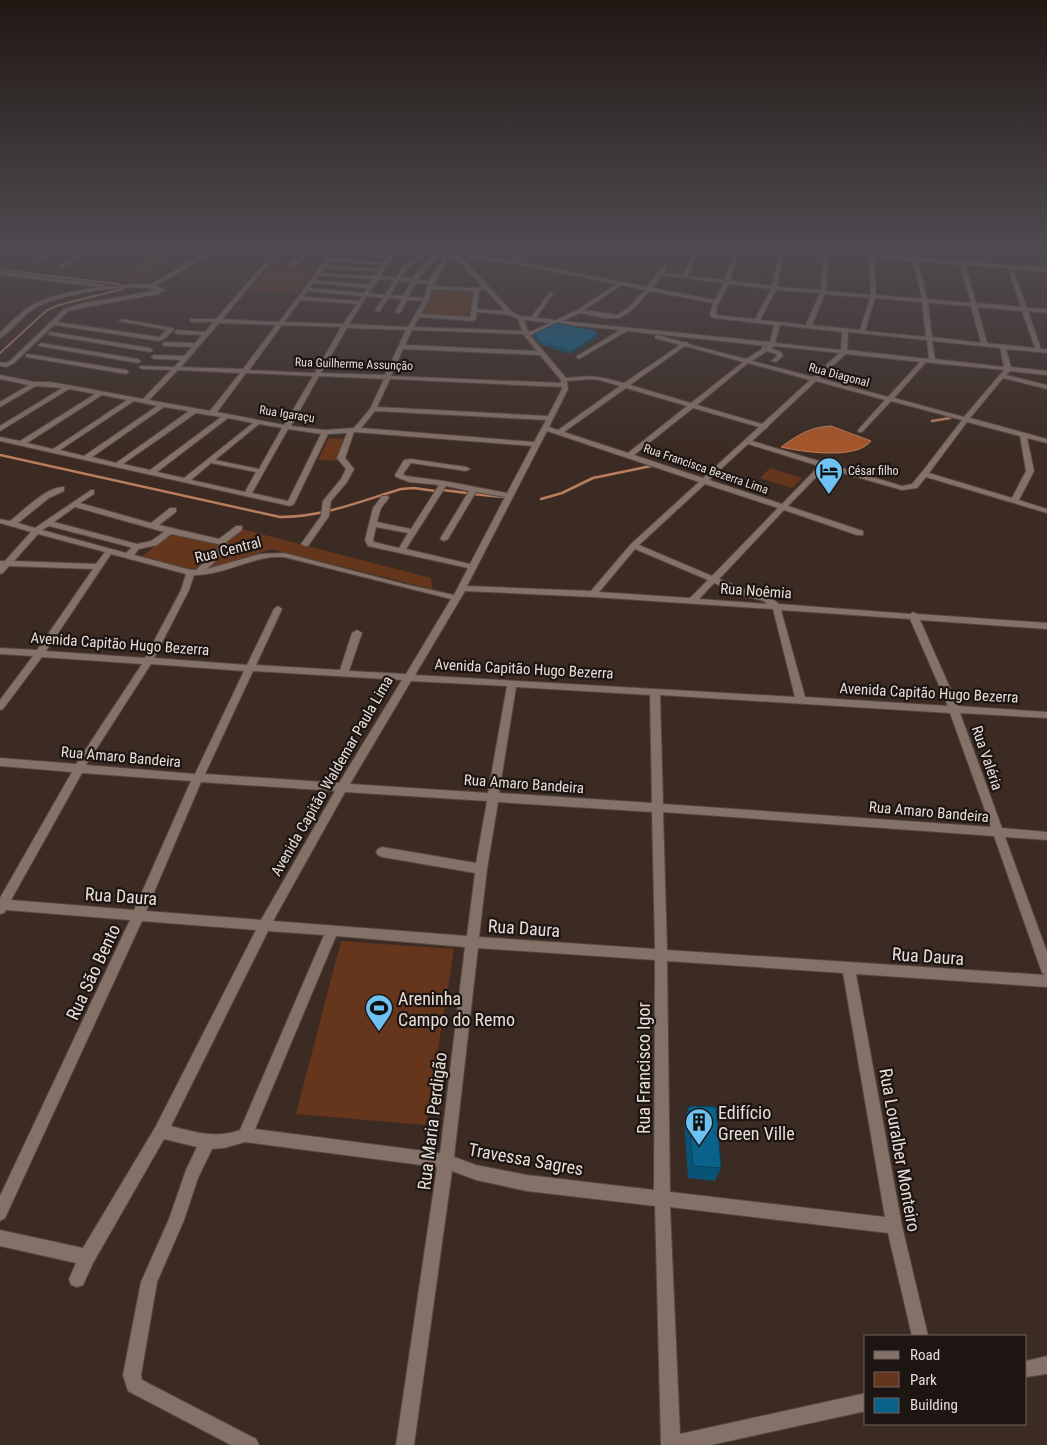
<svg xmlns="http://www.w3.org/2000/svg" width="1047" height="1445" font-family="'Roboto Condensed',sans-serif">
<style>
.green{fill:#66361c}
.water{fill:#a7562a;stroke:#ba7e5e}
.lines{fill:none;stroke-linecap:round;stroke-linejoin:round}
.stream-far1{stroke:#ba7e5e;stroke-width:2}
.stream{stroke:#ba7e5e;stroke-width:2.5}
.minor-casing{stroke:#554741;stroke-width:2}
.minor{fill:#847168;fill-rule:evenodd}
.wall{fill:#095376}
.shaded-wall{fill:#074460}
.building{fill:#0a6189;stroke:#074460}
.labels{text-anchor:middle;dominant-baseline:central;stroke-width:4.5;stroke-linejoin:round;paint-order:stroke}
.far-street-label{font-size:12px;fill:#e7dcd7;stroke:#1d1512}
.far-poi-label{font-size:12px;fill:#e7dcd7;stroke:#1d1512;text-anchor:start}
.street-label{font-size:15px;fill:#e7dcd7;stroke:#1d1512}
.near-street-label{font-size:18px;fill:#e7dcd7;stroke:#1d1512}
.near-poi-label{font-size:18px;fill:#e7dcd7;stroke:#1d1512;text-anchor:start}
</style>
<rect width="100%" height="100%" fill="#3b2b23"/>
<path class="green" d="M147,257L166,258L137,282L123,281L136,270H132Z
M271,266L317,268L297,293L249,290Z
M435,290L477,291L467,317L423,315Z
M329,438L351,439L341,461L318,460Z
M770,468L802,478L792,488L760,478Z
M241,529L431,578L432,589L271,549L208,570H194L142,557L171,532L222,545Z
M341,941L454,949L426,1125L296,1114Z"/>
<path class="water" d="M831,426L871,441C856,460 803,452 781,447C798,435 810,427 831,426Z"/>
<g class="lines">
<path class="stream-far1" d="M0,270L119,284
M0,353L47,310L59,305L123,289"/>
<path class="stream" d="M932,421L950,418
M0,455L280,517C323,517 361,501 401,489L414,488L435,491
M443,490L467,493
M473,494L503,497
M541,499L562,493L593,478L656,465"/>
<g class="minor-casing">
<path id="minor" d="M44,250H74L88,252L61,268L59,266L81,253L55,252L41,259H37V257L48,252Z
M209,250H214L199,261L155,286L165,290L158,294L81,308L68,311L57,322L159,337L167,330L119,321L122,319L173,328V330L164,339L159,341L54,325L14,363L6,367L0,366V362L5,363L10,361L64,309L80,304L157,290C130,282 57,294 32,310C21,318 12,331 0,338V333C9,324 18,314 29,307C49,294 78,291 100,287L0,275V271L103,284L105,287L136,284L150,285Z
M276,250H281L222,319L279,322L333,250L389,255L393,250H397L380,276L396,278L401,269L420,252L410,250L439,251L447,253L449,252L451,253H455L509,260L520,250H525L514,261L647,287L664,265L668,266L664,273L683,275L695,250H699L688,276L725,280L735,250H739L730,281L772,286L780,250H784L777,287L821,290L824,254L790,250H810L1047,268V272L1013,269L1027,308L1047,309V313L1028,311L1041,349H1047V353L1006,349L1011,367L1047,371V375L1010,371L1006,375L1047,385V389L1003,378L970,418L1047,439V443L1027,438L1034,471L1019,500L1047,509V513L926,477L917,488L902,490L825,468L788,506L863,531V535H857L784,510L719,579L751,592L770,597L779,604L910,614L913,612L917,614L1047,623V629L920,620L958,706L1047,712V718L960,713L1002,828L1047,832V840L1005,837L1047,952V987L856,974L902,1226L928,1336H912L888,1233L670,1207L680,1434L866,1393V1411L711,1445H661L655,1206L527,1191L476,1180L452,1171L414,1445H396L437,1167L245,1142L224,1148L212,1149L198,1178L184,1220L157,1282L141,1375L142,1380L256,1439L259,1445H231L128,1391L123,1375L141,1282L169,1219L186,1170L197,1147L164,1139L93,1263L83,1285L77,1287L71,1285L69,1279L76,1263L0,1246V1230L83,1248L156,1126L256,930L142,921L5,1218L0,1221V1196L130,920L6,910L4,913L0,914V898L72,772L0,766V758L76,764L142,664L42,657L3,709L0,710V700L33,656L0,654V648L37,650L93,569L9,566L3,573L0,574V561H5L31,532L0,523V519L10,521C23,511 47,486 64,487V491L49,498L18,523L35,528L91,490H94V494L80,503L151,523L170,508H176V512L159,525L219,539L236,526H242V530L226,542L228,545L225,552L207,569L260,554L284,553L404,584L454,595L468,568L368,546L365,540L373,508L382,496H388L389,498L381,508L377,522L411,529L439,485L409,482L396,477L395,475L404,460L411,459L466,467L470,469L466,471L411,463L403,474L406,476L444,481L507,493L532,446L354,432L345,458L354,469L347,482L331,501L329,516L308,546H305L301,544L321,516L323,501L341,479L346,469L337,458L347,433L328,434L294,504L290,506L0,441V437L20,441L95,394L69,389L0,431V426L62,388L36,386L0,407V402L29,385L0,379V375L35,382H50L68,385L143,399L171,370L142,369L139,367L140,366L174,367L181,360L154,359L151,357L154,355L184,356L192,347L165,346L162,344L165,342L195,343L202,335L177,334L174,332L177,330L205,332L213,322H192L190,321V319H216ZM425,253L434,254L415,274L412,279L400,278L405,271ZM335,254L387,258L384,262L332,258ZM828,254L869,257L871,295L826,291ZM439,255L445,256L429,281L417,280ZM450,256L455,257L483,287L468,288L433,286ZM461,257L510,263L617,284L577,310L556,320L536,318L553,294L550,292L531,317L521,316L512,312ZM874,258L913,261L922,299L876,295ZM330,261L382,265L380,269L327,265ZM918,261L960,265L971,303L927,299ZM965,265L1008,268L1021,307L976,303ZM324,268L378,272L374,276L321,273ZM662,275L724,283L715,300L652,288ZM319,276L373,279L369,285L315,280ZM379,279L394,280L385,295L369,293ZM399,281L411,282L403,296L390,295ZM313,283L367,288L364,293L310,288ZM416,283L428,284L424,298L408,297ZM729,284L771,289L755,319L716,315L717,306ZM622,285L645,290L628,308L617,315L584,310ZM432,289L474,291L470,317L421,314L429,300ZM485,289L505,311L477,309L479,290ZM776,290L820,293L806,325L760,320ZM307,291L362,296L359,301L303,297ZM650,291L713,303L710,315L713,318L774,325L770,342L563,321L580,313L605,318H620L632,310ZM825,294L870,298L860,330L812,325ZM367,296L383,298L375,310L378,312L380,311L388,298L402,299L395,312L398,314L401,312L407,300L423,301L408,327L349,324ZM875,298L922,302L926,337L865,331ZM301,300L357,304L343,324L284,322ZM928,303L971,306L981,343L932,337ZM977,307L1022,311L1035,348L987,343ZM477,312L509,315L518,319L522,331L414,327L419,317L473,321L476,319ZM524,320L550,323L532,331H528ZM219,323L276,325L243,369L181,367ZM557,324L620,330L577,356V358L579,359L627,331L767,346L762,347V349L746,359L688,344V342H683L657,335L655,336V338L680,345L624,383C599,376 592,375 566,378L530,335L535,334ZM282,325L341,327L315,373L249,370ZM780,325L842,332L841,350L775,343ZM347,328L406,330L385,375L321,373ZM412,330L523,334L537,351L405,345ZM848,332L927,340L929,359L847,350ZM932,341L1000,348L1004,367L935,359ZM685,346L743,362L691,403L630,385ZM774,346L839,353L813,377L752,361L767,351L776,354L777,356L771,361L776,362L783,356L781,352L771,348ZM403,349L540,355L561,380V383L391,376ZM846,354L920,362L888,397L819,378ZM926,362L932,363L1004,370L964,417L894,398ZM748,363L810,380L762,424L697,405ZM178,370L240,373L210,411L149,400ZM246,373L313,376L284,425L217,412ZM319,376L384,379L370,409L354,428L325,430L291,426ZM390,379L562,387V389L548,416L377,407ZM590,379L599,380L620,386L558,430L549,427L568,389L567,381ZM816,381L885,400L858,430V432H862L891,401L962,420L922,472L912,484L902,486L752,441L765,429L767,428L768,426ZM626,388L687,406L628,453L564,432ZM102,395L127,400L53,449L27,443ZM134,401L157,406L84,456L60,450ZM164,407L189,411L116,463L92,457ZM693,408L759,427L703,478L634,455ZM375,411L546,420L534,442L361,428ZM196,413L221,417L150,470L123,464ZM228,418L253,423L184,478L157,472ZM967,422L1020,436L1026,471L1012,498L929,473ZM259,424L282,428L259,469L215,460ZM288,429L321,434L288,501L252,493ZM547,431L699,482L631,544L591,591L467,586ZM748,444L819,466L782,504L709,480ZM211,463L256,472L245,492L191,480ZM705,484L778,508L712,576L639,545ZM446,486L469,491L440,539L444,541L448,539L476,492L505,497L470,564L406,549ZM75,507L164,532L151,541L137,544L54,522ZM49,526L130,547L131,548L126,553L42,530ZM376,527L408,533L399,548L374,542L373,540ZM38,534L105,552L96,564L14,561ZM171,534L218,544L220,545L218,549L196,570H191L134,555L139,549L157,545ZM635,549L708,580L690,598L599,592ZM111,554L186,574L181,590L145,658L46,651ZM272,557H284L451,599L406,674L349,671L362,633L357,630L352,633L340,670L256,665L282,609L278,606L274,609L247,665L154,658L189,590L194,575C219,576 247,560 272,557ZM714,583L745,596L764,601L767,604L699,599ZM465,591L593,597L773,609L795,697L415,675ZM781,610L910,619L948,706L805,697ZM151,664L244,671L195,774L86,765ZM253,671L402,680L339,783L205,774ZM411,681L507,686L488,793L350,784ZM516,687L650,695L652,803L499,793ZM660,695L950,713L991,827L663,804ZM82,773L191,781L134,910L11,900ZM201,782L335,791L261,920L146,911ZM345,792L487,801L476,863L382,847L378,849L376,852L378,855L382,857L475,873L467,936L273,921ZM498,802L652,812L655,949L479,937L487,869ZM663,812L994,836L1041,970L1043,974L1045,975L667,950ZM268,931L324,935L240,1130C217,1139 193,1132 171,1126ZM336,936L465,947L440,1153L255,1129ZM478,948L655,960L654,1190L527,1175L476,1165L454,1157ZM667,961L843,973L885,1217L670,1192Z
M308,250H313L293,267H289V265Z
M987,251H1047V253H985Z
M51,332L150,348L153,350L150,352L49,335V333Z
M41,343L138,359L141,361L138,363L39,346L38,345Z
M28,354L126,370L129,372L126,374L26,357V355Z
M1047,1356V1374L1026,1377V1361Z"/>
</g>
<use href="#minor" class="minor"/>
</g>
<path class="wall" d="M534,334H597L598,337L571,354L541,345L534,337Z
M688,1108L721,1168L715,1181L688,1178L684,1122Z"/>
<path class="shaded-wall" d="M597,331L598,337L571,354V351Z"/>
<path class="building" d="M557,323L597,331L595,333L598,334L571,351L541,342L534,334Z
M692,1106L716,1107L721,1168L693,1166L688,1108Z"/>
<linearGradient id="sky" x2="0" y2="1"><stop stop-color="#201813"/><stop offset="0.55" stop-color="#4f4a50"/><stop offset="1" stop-color="#4f4a50" stop-opacity="0"/></linearGradient>
<rect width="1047" height="452" fill="url(#sky)"/>
<defs>
<g id="hotel-pin" transform="scale(1.4375)"><path d="M0 17L-7.5 6A9.5 9.5 0 1 1 7.5 6Z" fill="#6ec2f3" stroke="#1d1512"/><path d="M-6-4.5h1.5V1H6V5H4.5V3h-9V5H-6ZM-4 0a1.8 1.8 0 1 1 3.6 0ZM.5 0V-2.5h3Q6-2.5 6 0Z" fill="#111"/></g>
<g id="stadium-pin" transform="scale(1.4375)"><path d="M0 17L-7.5 6A9.5 9.5 0 1 1 7.5 6Z" fill="#6ec2f3" stroke="#1d1512"/><path d="M0-5a6.5 5 0 1 0 0 10a6.5 5 0 1 0 0-10ZM-3.5-1.8h7v3.6h-7Z" fill="#111"/></g>
<g id="building-pin" transform="scale(1.4375)"><path d="M0 17L-7.5 6A9.5 9.5 0 1 1 7.5 6Z" fill="#6ec2f3" stroke="#1d1512"/><path d="M-4-6H4V6H1V3H-1V6H-4ZM-2.5-4.3h1.7v1.8h-1.7ZM.8-4.3h1.7v1.8H.8ZM-2.5-1h1.7V.8h-1.7ZM.8-1h1.7V.8H.8Z" fill="#111"/></g>
</defs>
<g fill-rule="evenodd">
<use href="#hotel-pin" x="829" y="471"/>
<use href="#stadium-pin" x="379" y="1008"/>
<use href="#building-pin" x="699" y="1122"/>
</g>
<g class="labels">
<g class="far-street-label">
<text transform="translate(354 364) rotate(2)">Rua Guilherme Assunção</text>
<text transform="translate(839 375) rotate(15)">Rua Diagonal</text>
<text transform="translate(287 414) rotate(9)">Rua Igaraçu</text>
<text transform="translate(706 469) rotate(19)">Rua Francisca Bezerra Lima</text>
</g>
<g class="far-poi-label">
<text x="848" y="471">César filho</text>
</g>
<g class="street-label">
<text transform="translate(228 550) rotate(-14)">Rua Central</text>
<text transform="translate(756 591) rotate(4)">Rua Noêmia</text>
<text transform="translate(120 644) rotate(4)">Avenida Capitão Hugo Bezerra</text>
<text transform="translate(524 669) rotate(3)">Avenida Capitão Hugo Bezerra</text>
<text transform="translate(929 693) rotate(3)">Avenida Capitão Hugo Bezerra</text>
<text transform="translate(121 757) rotate(5)">Rua Amaro Bandeira</text>
<text transform="translate(987 758) rotate(71)">Rua Valéria</text>
<text transform="translate(332 776) rotate(-60)">Avenida Capitão Waldemar Paula Lima</text>
<text transform="translate(524 784) rotate(4)">Rua Amaro Bandeira</text>
<text transform="translate(929 812) rotate(5)">Rua Amaro Bandeira</text>
</g>
<g class="near-street-label">
<text transform="translate(121 896) rotate(4)">Rua Daura</text>
<text transform="translate(524 928) rotate(4)">Rua Daura</text>
<text transform="translate(928 956) rotate(4)">Rua Daura</text>
<text transform="translate(93 972) rotate(-65)">Rua São Bento</text>
<text transform="translate(643 1068) rotate(-90)">Rua Francisco Igor</text>
<text transform="translate(432 1121) rotate(-83)">Rua Maria Perdigão</text>
<text transform="translate(900 1150) rotate(80)">Rua Louralber Monteiro</text>
<text transform="translate(526 1159) rotate(10)">Travessa Sagres</text>
</g>
<g class="near-poi-label">
<text x="398" y="998">Areninha<tspan x="398" dy="21">Campo do Remo</tspan></text>
<text x="718" y="1112">Edifício<tspan x="718" dy="21">Green Ville</tspan></text>
</g>
</g>
<rect x="864" y="1335" width="162" height="90" fill="#1d1512" stroke="#6e6561"/>
<rect x="874" y="1351" width="25" height="8" fill="#847168" stroke="#6e6561"/>
<text x="910" y="1360" font-size="15" fill="#e7dcd7">Road</text>
<rect x="874" y="1372" width="25" height="15" fill="#66361c" stroke="#6e6561"/>
<text x="910" y="1385" font-size="15" fill="#e7dcd7">Park</text>
<rect x="874" y="1398" width="25" height="15" fill="#0a6189" stroke="#6e6561"/>
<text x="910" y="1410" font-size="15" fill="#e7dcd7">Building</text>
</svg>
